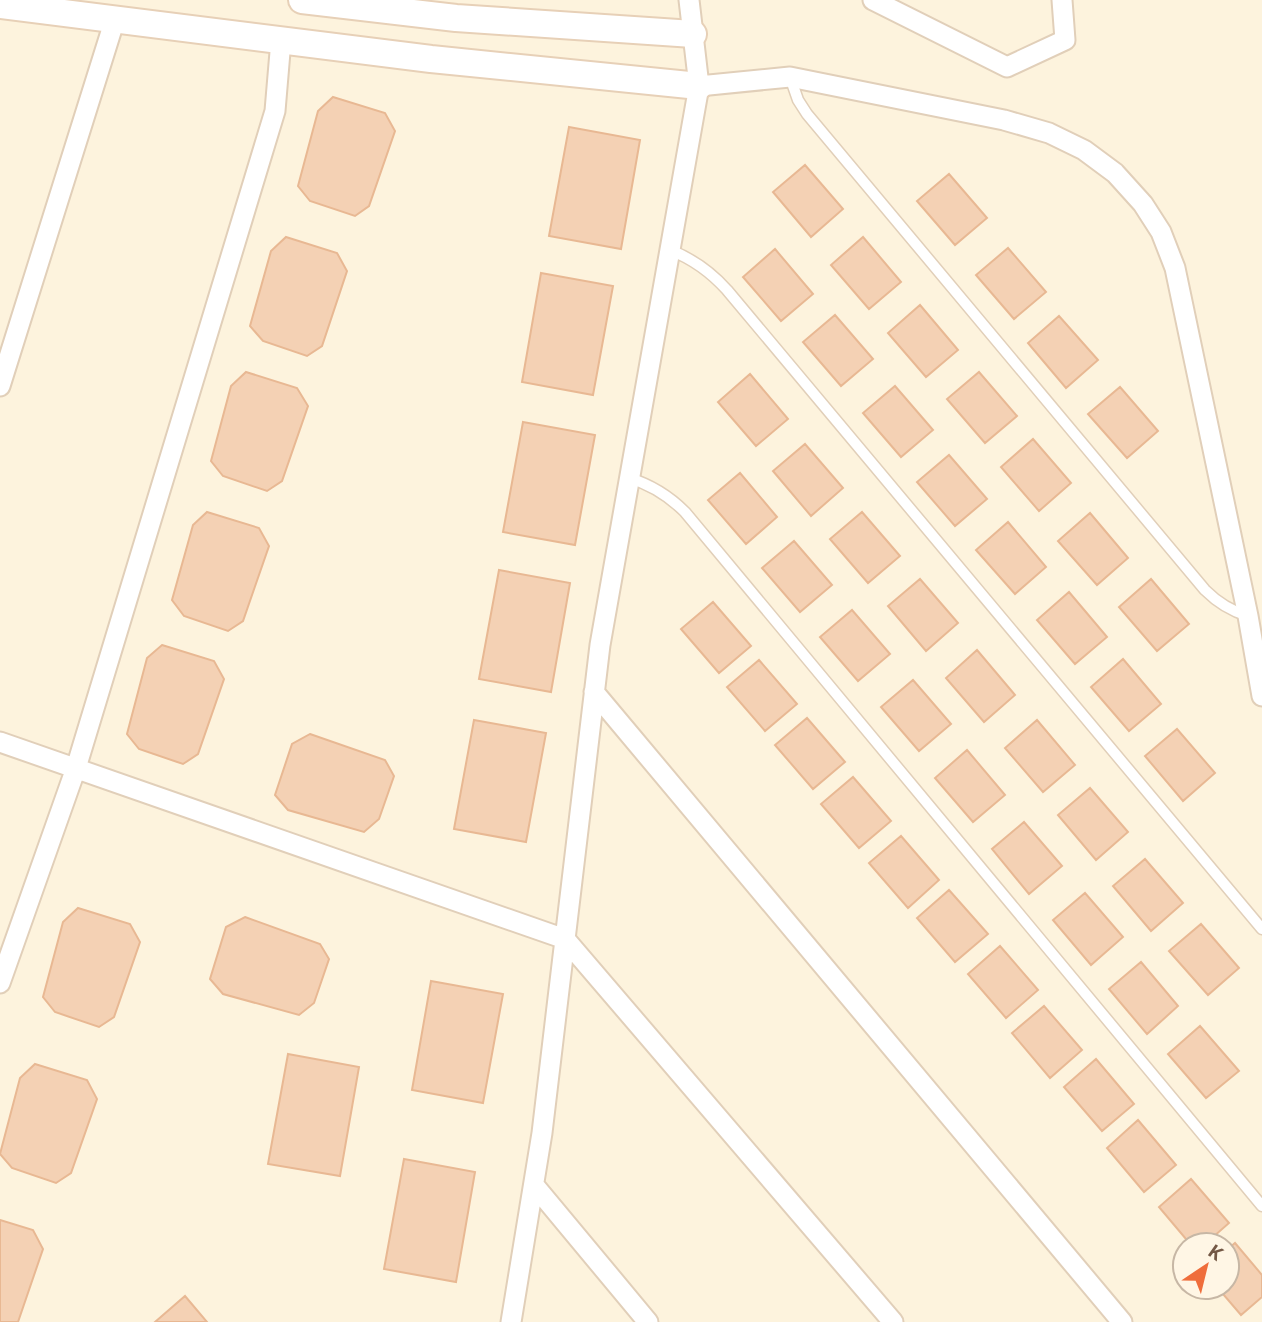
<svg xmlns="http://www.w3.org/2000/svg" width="1262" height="1322" font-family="'Open Sans',sans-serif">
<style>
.building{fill:#f4d1b4;stroke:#e8b893;stroke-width:2}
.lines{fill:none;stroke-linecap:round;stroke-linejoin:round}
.lane-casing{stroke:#e1cfb9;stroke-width:13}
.street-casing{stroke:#e1cfb9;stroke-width:23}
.secondary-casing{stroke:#e7d0b7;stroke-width:30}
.lane{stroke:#fff;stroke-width:10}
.street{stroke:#fff;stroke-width:19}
.secondary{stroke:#fff;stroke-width:26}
</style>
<rect width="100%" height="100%" fill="#fdf3dd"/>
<path class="building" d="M333,97L385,113L395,131L369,206L355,216L310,201L298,186L318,111Z
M569,127L640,140L621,249L549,236Z
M805,165L843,209L811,237L773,192Z
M949,174L987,218L955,245L917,201Z
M286,237L337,253L347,271L322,346L307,356L263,341L250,326L271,251Z
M863,237L901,282L869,309L831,265Z
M1008,248L1046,292L1014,319L976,275Z
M775,249L813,294L781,321L743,277Z
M541,273L613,286L593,395L522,382Z
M920,305L958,350L926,377L888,333Z
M835,315L873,359L841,386L803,342Z
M1059,316L1098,360L1066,388L1028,343Z
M246,372L297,388L308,406L282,481L267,491L223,476L211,461L231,386Z
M979,372L1017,416L985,443L947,399Z
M750,374L788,419L756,446L718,402Z
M895,386L933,430L901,457L863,413Z
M1120,387L1158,431L1127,458L1088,414Z
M523,422L595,435L575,545L503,532Z
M1033,439L1071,483L1039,511L1001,467Z
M805,444L843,488L811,516L773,471Z
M949,455L987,499L955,526L917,482Z
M740,473L777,517L746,544L708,500Z
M207,512L259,528L269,546L243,621L228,631L184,616L172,600L193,525Z
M862,512L900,556L868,583L830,539Z
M1090,513L1128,558L1097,585L1058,541Z
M1008,522L1046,567L1015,594L976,550Z
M794,541L832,585L800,612L762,568Z
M499,570L570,583L551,692L479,679Z
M920,579L958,623L926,651L888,606Z
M1151,579L1189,624L1157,651L1119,607Z
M1069,592L1107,637L1075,664L1037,620Z
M713,602L751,646L719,673L681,629Z
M852,610L890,654L858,681L820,637Z
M162,645L214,661L224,679L198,754L183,764L139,749L127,734L147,658Z
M977,650L1015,695L984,722L946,678Z
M1123,659L1161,704L1129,731L1091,687Z
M759,660L797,704L765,731L727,687Z
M913,680L951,724L919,751L881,707Z
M807,718L845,762L813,789L775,745Z
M474,720L546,733L526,842L454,829Z
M1037,720L1075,765L1043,792L1005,748Z
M1177,729L1215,773L1183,801L1145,756Z
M310,734L385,760L394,776L379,819L364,832L288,810L275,795L292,744Z
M967,750L1005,795L973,822L935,778Z
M853,777L891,821L859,848L821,804Z
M1090,788L1128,832L1096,860L1058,815Z
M1024,822L1062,866L1029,894L992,849Z
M901,836L939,880L908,908L869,863Z
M1145,859L1183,903L1151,931L1113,886Z
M949,890L988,934L955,962L917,918Z
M1085,893L1123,937L1091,965L1053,920Z
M78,908L130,924L140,942L114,1017L99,1027L55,1012L43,997L63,922Z
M245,917L320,944L329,959L314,1003L299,1015L223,994L210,979L226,927Z
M1201,924L1239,968L1208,995L1169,951Z
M1000,946L1038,990L1006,1018L968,974Z
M1141,962L1178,1006L1147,1034L1109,989Z
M431,981L503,994L483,1103L412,1090Z
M1044,1006L1082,1050L1050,1078L1012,1033Z
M1200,1026L1239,1071L1206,1098L1168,1054Z
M288,1054L359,1067L340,1176L268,1164Z
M1096,1059L1134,1104L1102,1131L1064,1087Z
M35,1064L87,1080L97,1099L71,1173L56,1183L12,1168L0,1154L20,1078Z
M1138,1120L1176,1165L1144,1192L1107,1148Z
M404,1159L475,1172L456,1282L384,1269Z
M1191,1179L1229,1223L1204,1245H1191L1159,1207Z
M0,1220L33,1230L43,1249L18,1322H0Z
M1235,1243L1262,1275V1297L1241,1315L1217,1287H1227V1250Z
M185,1296L207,1322H155Z"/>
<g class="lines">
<g class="lane-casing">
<path id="lane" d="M790,77L798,100L807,114L1205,590C1218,603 1231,611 1248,616
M670,250C693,259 710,271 727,290L1262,929
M629,478C652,485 669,496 685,512L1262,1206"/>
</g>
<g class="street-casing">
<path id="street" d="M689,0L699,86L790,77L1004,120L1049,133L1084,150L1115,173L1143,204L1161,232L1175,268L1248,616L1262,696
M873,0L1007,67L1065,40L1062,0
M0,386L115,19
M594,692L1122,1322
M0,742L565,939L893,1322
M0,983L76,768L275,111L281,40
M534,1185L648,1322
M511,1322L542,1133L600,645L699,86"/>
</g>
<g class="secondary-casing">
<path id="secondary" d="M302,0L456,18L693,34
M0,5L431,59L699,86"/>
</g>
<use href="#lane" class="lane"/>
<use href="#street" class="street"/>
<use href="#secondary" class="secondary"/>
</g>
<g transform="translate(1206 1266) rotate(35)"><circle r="33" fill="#fff6e5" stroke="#c7b7a5" stroke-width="2"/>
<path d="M0-5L12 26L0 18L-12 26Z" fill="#ef6d3b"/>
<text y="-10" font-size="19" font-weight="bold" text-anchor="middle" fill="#745845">K</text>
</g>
</svg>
